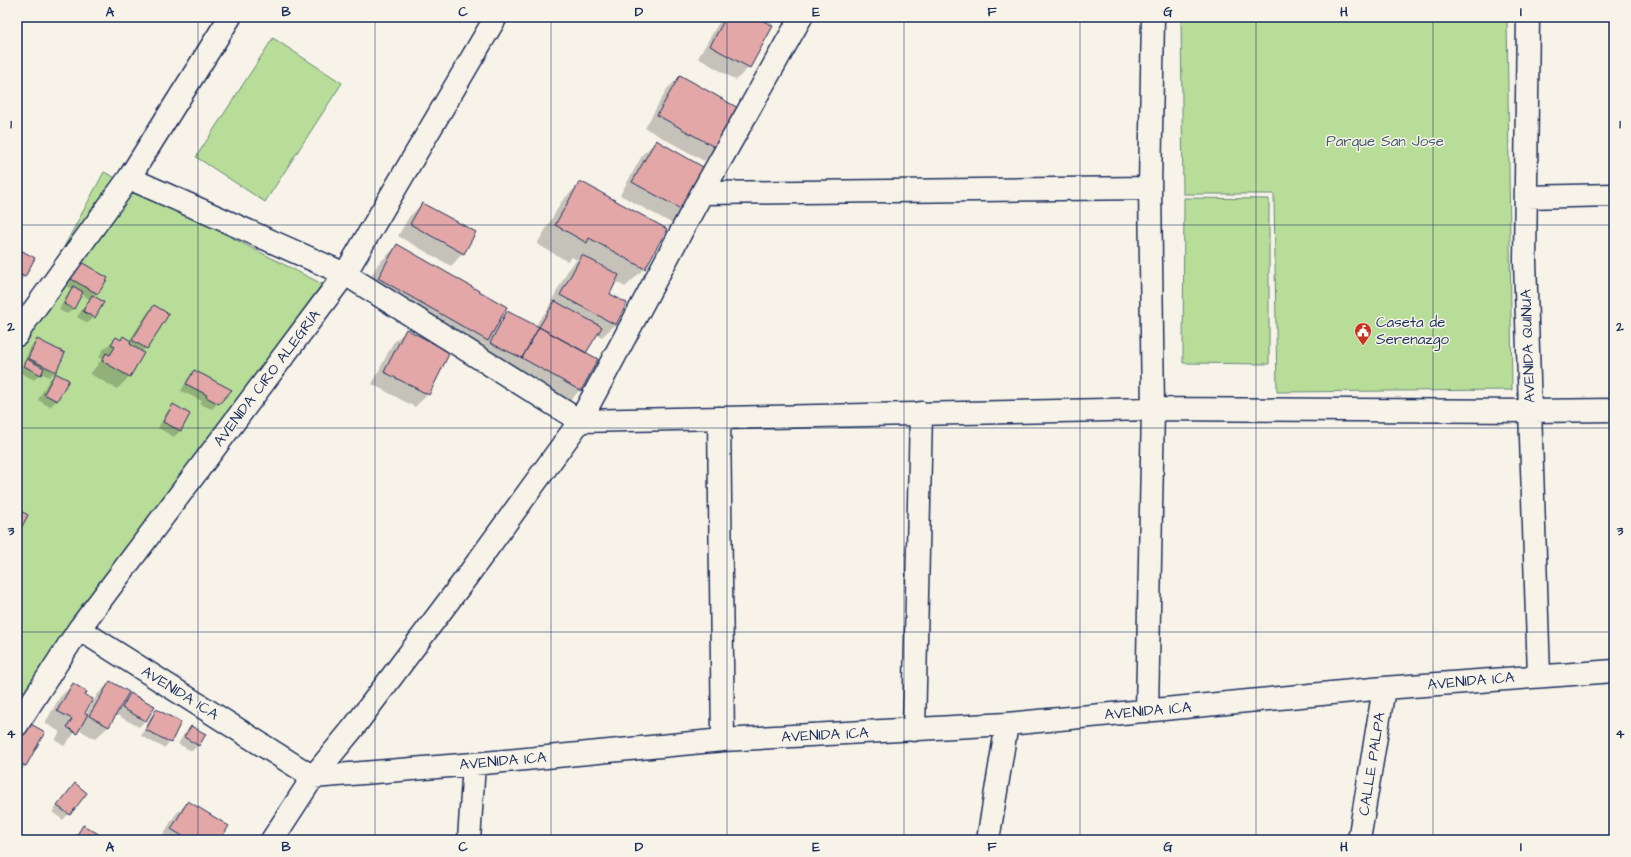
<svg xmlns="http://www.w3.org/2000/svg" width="1631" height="857" font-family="'Architects Daughter',sans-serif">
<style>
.green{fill:#b7dd98;stroke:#69867b}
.shadow{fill:#0003}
.building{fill:#e2a7a6;stroke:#1b2f5e}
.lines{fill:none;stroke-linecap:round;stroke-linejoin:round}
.minor-casing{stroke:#1b2f5e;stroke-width:25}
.minor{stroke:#f7f3e8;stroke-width:22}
.grid{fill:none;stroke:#1b2f5e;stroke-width:1;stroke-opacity:0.55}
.labels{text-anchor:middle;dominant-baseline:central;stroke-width:3;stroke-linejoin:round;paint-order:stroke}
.park-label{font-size:15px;fill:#425a6c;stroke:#f7f3e8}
.poi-label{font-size:15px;fill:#1b2f5e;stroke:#f7f3e8;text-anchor:start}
.street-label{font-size:15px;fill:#1b2f5e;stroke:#f7f3e8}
.neatline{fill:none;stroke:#1b2f5e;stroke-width:1.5}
.grid-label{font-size:13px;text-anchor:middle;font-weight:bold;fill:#1b2f5e}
</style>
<rect width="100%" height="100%" fill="#f7f3e8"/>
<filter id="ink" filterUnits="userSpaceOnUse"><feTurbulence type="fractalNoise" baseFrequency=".025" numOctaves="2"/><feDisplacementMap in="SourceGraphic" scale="8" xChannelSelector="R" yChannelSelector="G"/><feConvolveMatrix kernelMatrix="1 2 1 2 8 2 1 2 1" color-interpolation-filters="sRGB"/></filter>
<g filter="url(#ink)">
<path class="green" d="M1181,17H1507L1512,390L1277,392L1274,194H1183Z
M273,38L342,83L265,202L196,157Z
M104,172L322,284L77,627L17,725V335Z
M1184,198L1269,199V364L1183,363Z"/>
<path class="shadow" d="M722,17H777L770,26L749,67L736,80L698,58Z
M680,76L717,148L704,161L645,128L667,89Z
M656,142L708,171L673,224L620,195L643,154Z
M581,182L665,230L644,269L625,287L615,281L608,294L626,304L615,325L602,337L596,334L584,353L580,390L568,403L478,356L484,343L469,359L360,297L378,264L397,246L500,319L507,312L535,326L543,315L549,309L548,308L569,268L577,260L572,257L567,261L537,244L562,201Z
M422,204L463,253L451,266L398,236L409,217Z
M17,249L34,258L24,277L17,284Z
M82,263L107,278L94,297V317L88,323L77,317L89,299L82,294L73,308L67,314L59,310L67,294L72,289L66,285L75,269Z
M154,306L168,315L142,353L129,377L117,389L90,374L102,359L99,357L103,350L116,338L120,340L123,338L129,341L148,312Z
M406,331L428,394L415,407L372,384L393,343Z
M38,340L55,371L49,377L41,373L34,380L19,372L31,346Z
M194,372L230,390L212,409L200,404L202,401L181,391L188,378Z
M56,374L68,380L56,401L50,407L38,400L49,380Z
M173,405L189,414L180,431L174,437L158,428L167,412Z
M110,682L123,702L131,694L153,706L145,721L139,727L115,714L108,727L95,739L78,729L64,746L55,740L60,732L45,723L60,697L73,684L84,695L83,713L86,714L97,695Z
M157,711L170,742L164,748L141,736L150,717Z
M191,727L198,745L192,751L178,744L185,733Z
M23,730L44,732L26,766L19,772L17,771V741Z
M75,785L86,793L63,820L52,812Z
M188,802L219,840H160L175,815Z
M83,826L107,840H72Z"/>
<path class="building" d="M726,17H756L773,26L750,68L710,46Z
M767,17H778L775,22Z
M680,75L740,109L718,149L657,115Z
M656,140L710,171L686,212L632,182Z
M580,181L667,229L645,269L589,238L587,243L555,225Z
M422,203L476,232L464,254L410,224Z
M397,244L507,307L488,341L378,278Z
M17,248L35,258L25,277L17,273Z
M582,255L619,275L610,294L627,303L616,325L560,295Z
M81,262L108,278L98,294L71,279Z
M73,286L83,292L74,309L64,304Z
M92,295L104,302L95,318L83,311Z
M555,301L602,327L586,353L539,327Z
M154,305L169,314L147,349L132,340Z
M507,311L539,327L522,358L490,343Z
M539,327L598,359L581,391L522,358Z
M406,329L450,352L429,395L384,372Z
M123,336L131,341L130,344L144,353L130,377L102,361L106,353L110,355L115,347L111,344L116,337L121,340Z
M37,339L65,353L56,372L28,358Z
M27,359L44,368L41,375L24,366Z
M194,370L232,390L219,404L206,397L207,395L186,384Z
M55,373L69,380L57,401L44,394Z
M173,404L190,414L181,431L163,422Z
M17,509L28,515L17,536Z
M110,681L129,692L109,727L89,716Z
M73,683L87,692L85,695L93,699L85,713L88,714L77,734L67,727L72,719L57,711Z
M130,693L155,706L146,721L122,708Z
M156,709L181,722L171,743L146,730Z
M29,723L45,732L26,766L17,762V745Z
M191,726L206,734L199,746L184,737Z
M75,783L87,793L70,815L57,806Z
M188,801L229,826L220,840H189L171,829Z
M83,825L109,840H74Z"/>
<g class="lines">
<g class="minor-casing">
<path id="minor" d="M1528,17L1525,261L1539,675
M129,178L345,274L580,421L1153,409L1530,411L1614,410
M702,193L1150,188
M1526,197L1614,195
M17,335L23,325L129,178L230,17
M719,418L723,740
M79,629L313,777L474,764L723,740L1007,724L1384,688L1614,671
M1147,711L1153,409L1150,188L1153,17
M17,725L79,629L345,274L496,17
M914,730L921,413
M272,840L313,777L354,727L463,582L580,421L702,193L801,17
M469,840L474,764
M988,840L1007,724
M1359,840L1384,688"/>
</g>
<use href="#minor" class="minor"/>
</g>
</g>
<path class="grid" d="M198,17V840M375,17V840M551,17V840M727,17V840M904,17V840M1080,17V840M1256,17V840M1433,17V840M17,225H1614M17,428H1614M17,632H1614"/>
<defs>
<g id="civic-pin" transform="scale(0.9)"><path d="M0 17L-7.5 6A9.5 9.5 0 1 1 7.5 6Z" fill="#c8321e" stroke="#f7f3e8"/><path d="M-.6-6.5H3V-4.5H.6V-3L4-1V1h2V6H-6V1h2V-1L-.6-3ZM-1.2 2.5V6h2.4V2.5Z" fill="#fff"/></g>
</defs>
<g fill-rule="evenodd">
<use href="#civic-pin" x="1363" y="331"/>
</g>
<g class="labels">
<g class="park-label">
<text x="1385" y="141">Parque San Jose</text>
</g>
<g class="poi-label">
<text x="1376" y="322">Caseta de<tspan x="1376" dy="17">Serenazgo</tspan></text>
</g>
<g class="street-label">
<text transform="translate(1528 346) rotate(-92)">AVENIDA QUINUA</text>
<text transform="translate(267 378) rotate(-53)">AVENIDA CIRO ALEGRÍA</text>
<text transform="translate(1471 681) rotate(-5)">AVENIDA ICA</text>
<text transform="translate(180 693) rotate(32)">AVENIDA ICA</text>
<text transform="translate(1148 711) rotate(-5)">AVENIDA ICA</text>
<text transform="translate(825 735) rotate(-3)">AVENIDA ICA</text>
<text transform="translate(503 761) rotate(-5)">AVENIDA ICA</text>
<text transform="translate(1372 764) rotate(-81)">CALLE PALPA</text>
</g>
</g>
<rect width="1631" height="857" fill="none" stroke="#f7f3e8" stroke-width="44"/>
<rect x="22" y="22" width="1587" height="813" class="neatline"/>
<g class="grid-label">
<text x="110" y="16">A</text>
<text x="286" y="16">B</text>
<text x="463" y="16">C</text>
<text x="639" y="16">D</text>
<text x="816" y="16">E</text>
<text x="992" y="16">F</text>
<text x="1168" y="16">G</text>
<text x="1344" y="16">H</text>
<text x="1521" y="16">I</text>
<text x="11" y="128">1</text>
<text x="1620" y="128">1</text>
<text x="11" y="331">2</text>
<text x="1620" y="331">2</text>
<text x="11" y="535">3</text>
<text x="1620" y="535">3</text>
<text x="11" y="738">4</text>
<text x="1620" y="738">4</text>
<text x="110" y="851">A</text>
<text x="286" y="851">B</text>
<text x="463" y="851">C</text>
<text x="639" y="851">D</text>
<text x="816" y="851">E</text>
<text x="992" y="851">F</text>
<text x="1168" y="851">G</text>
<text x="1344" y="851">H</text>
<text x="1521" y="851">I</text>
</g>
</svg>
